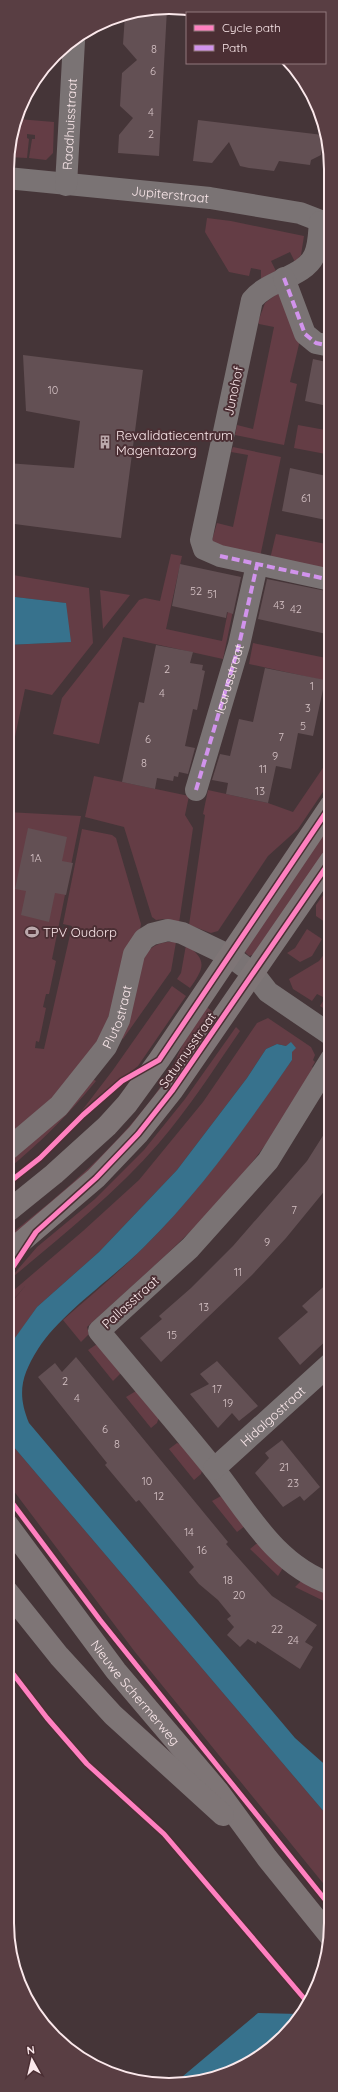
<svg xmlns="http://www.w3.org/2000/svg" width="338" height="2092" font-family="Quicksand,sans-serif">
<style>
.green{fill:#643d45}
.water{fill:#37728d}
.building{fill:#635054}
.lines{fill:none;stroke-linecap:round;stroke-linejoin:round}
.street{stroke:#7a7374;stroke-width:22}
.secondary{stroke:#7e7576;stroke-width:22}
.quiet{stroke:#d193ec;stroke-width:4;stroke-dasharray:8 4;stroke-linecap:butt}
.cycleway-casing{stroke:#4b2f34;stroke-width:8}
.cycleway{stroke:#ff80c0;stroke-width:5}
.labels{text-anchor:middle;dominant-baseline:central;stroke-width:4;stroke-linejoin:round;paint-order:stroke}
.number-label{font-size:11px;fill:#d5c2c5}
.street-label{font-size:13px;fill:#fbe8eb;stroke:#4b2f34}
.poi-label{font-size:13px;fill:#fbe8eb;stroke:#4b2f34;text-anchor:start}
.rim{fill:none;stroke:#fbe8eb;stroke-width:2}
</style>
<rect width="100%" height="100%" fill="#453538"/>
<path class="green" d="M18,119L54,122L53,153L46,160L29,158L32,139H35V135L27,134V138L29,139L27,158L8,157Z
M207,218L231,221L304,236L301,255L295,262L290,252L271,261L276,271L261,279V270L251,268L249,276L229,272L205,232Z
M278,293L300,340L290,382L297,384L284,445L235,435L237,425L253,429L274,327L259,324L258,322L265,303Z
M298,425L331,431V455L294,448Z
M233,447L281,457L260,557L217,547L212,540L217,523L233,527L248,455L231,452Z
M276,534L331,545V571L270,559Z
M171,554L182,556L166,629L222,641L235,576L240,577L223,659L123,637L99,744L53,734L62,698L139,600L145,598L160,601Z
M7,574L89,588L93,643L52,695L25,689L7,775V645L70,642L65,603L7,596Z
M100,590L130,595L103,629Z
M253,643L331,659V682L249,664Z
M331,756V780L298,829L268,856L218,931L211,933L189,925L205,815L203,814L208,790L268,803L293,812Z
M94,776L189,796L185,815L193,828L179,923L164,919L156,920L152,917L124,827L85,817Z
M7,812L81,816L52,959L56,961L49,994H46L43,1007L46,1008L39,1042L36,1041L35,1048L44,1049L72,926L63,924L82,829L112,835L116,838L141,924L140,930L99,1043L51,1101L7,1139Z
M331,817V846L260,953L249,956L245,952Z
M331,884V926L316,916V905Z
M307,929L322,939L312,956L300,962L287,953L295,948Z
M167,942H176L171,971L123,1039L121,1037L144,957C150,947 156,944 167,942Z
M186,945C208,960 204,968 190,988L177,979L181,973Z
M331,945V1013L320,1006L325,998L317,994L312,1001L293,989L289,979L319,961Z
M172,986L186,996L138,1066L93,1101L77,1117L113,1070Z
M204,1005L217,1015L140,1123L7,1245V1237C63,1193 120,1145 161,1086C178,1061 186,1030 204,1005Z
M268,1018L311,1047L315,1055L313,1060L315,1062L312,1067L318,1071C287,1115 256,1161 219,1202C178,1246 132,1286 87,1327L89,1334L81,1342L63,1320C90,1296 118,1273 144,1247C201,1191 246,1125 292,1060V1052L286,1046L277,1044L266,1049L247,1078L177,1170L99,1252L37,1307L7,1350V1308L26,1285L7,1307V1296L83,1231L139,1180L203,1102L257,1023Z
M236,1027L240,1031C214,1069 189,1108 159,1143C114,1195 59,1238 7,1282L37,1247L95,1199L144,1150L185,1099Z
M93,1079L96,1081C69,1114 40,1143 7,1170V1161L56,1120Z
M97,1344L121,1373L113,1381L88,1350Z
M136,1391L159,1417L157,1423L151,1428L126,1397Z
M7,1439L331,1820V1893L135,1652L7,1482Z
M177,1443L182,1445L202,1471L201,1474L194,1480L169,1449Z
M221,1496L245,1526L237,1532L212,1501Z
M260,1543L284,1566L278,1576L250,1549L256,1544Z
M301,1581L331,1591V1599L328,1603L295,1587Z"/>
<path class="water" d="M7,596L66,603L71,642L7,645Z
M291,1042L296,1048L292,1052V1060C247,1125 201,1191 144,1247C112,1279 62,1312 38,1349C21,1376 17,1394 29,1423L295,1738L331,1770V1820L7,1439V1349L37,1307L99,1252L177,1170L247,1078L266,1049L277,1044L286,1046Z
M258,2013L299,2014L276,2045L221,2076L176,2082Z"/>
<path class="building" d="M167,9L159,156L118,153L119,135L133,118L120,106L122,73L137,60L123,44L125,15Z
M198,120L323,135L321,155L311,160L310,165L279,161L274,171L249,168L240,166L229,142L212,163L193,161Z
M23,355L143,370L121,538L7,523V463L74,468L80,421L26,411Z
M313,359L331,363V403L328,402L327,406L305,401Z
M290,468L331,477V521L282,511Z
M180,564L241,577L233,614L227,612L226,618L172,606Z
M267,579L331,592V635L258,619Z
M156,645L193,652L190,663L203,665L202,670L205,671L197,710L193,709L185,746L195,748L188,774L179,772L178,777L174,776L173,781L157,778L155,789L122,782L139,702L144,703Z
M265,668L325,680L313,736L298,733L291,769L276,766L268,803L226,794L228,783L212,780L220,754L230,756L239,719L253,722Z
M28,828L67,837L62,861L73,863L66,895L55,893L49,922L21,915L26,891L15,889Z
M331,1123V1183L286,1238L252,1275L161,1362L140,1338L162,1319L159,1316L191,1288L233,1246L307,1161Z
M331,1280V1336L300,1365L278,1338L308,1312L302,1306Z
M76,1357L228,1542L226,1544L272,1596L317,1625L305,1642L313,1647L300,1669L257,1641L256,1644L248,1639L240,1647L227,1635L234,1627L227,1619L231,1616L218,1600L199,1584L189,1572L194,1567L139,1500L136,1502L105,1465L107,1463L38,1377L55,1363L62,1372Z
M217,1361L258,1406L239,1421L232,1413L218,1428L190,1394L209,1384L200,1374Z
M282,1440L320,1487L304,1501L300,1496L283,1507L255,1473L269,1458L265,1453Z"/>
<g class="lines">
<g class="street">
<path id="s1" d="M7,178L210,198L300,213L331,225"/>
<path id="s2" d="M66,185L74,41"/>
<path d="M320,222C319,232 319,247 314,256C304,277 268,280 252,300L201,540L204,549L220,556L331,580"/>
<path d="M284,278L305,334L316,343L331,346"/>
<path id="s3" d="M196,790L239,645L257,565"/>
<path d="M331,1059L268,1161L190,1248L99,1331C137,1377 176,1422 214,1469C248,1512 275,1565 331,1584"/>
<path id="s4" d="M7,1150L59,1106L106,1047L119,1020L134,954L144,939L152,934L168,930L182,933L230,956L254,974L268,992L331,1035"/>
<path id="s5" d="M214,1469L331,1363"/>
</g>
<g class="secondary">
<path d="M7,1212L54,1174L107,1126L127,1104L159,1060L331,805"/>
<path d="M7,1254L96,1178L138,1134L172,1091L331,860"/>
<path id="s6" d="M7,1524L116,1671L218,1791L267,1858L330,1936"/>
<path d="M7,1591L59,1656L113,1715L223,1815"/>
</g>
<path class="quiet" d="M284,278L305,334L316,343L331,346
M220,556L331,580
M196,790L239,645L257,565"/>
<g class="cycleway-casing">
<path id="cycleway" d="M7,1184L40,1158L83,1115L122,1081L159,1060L331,805
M7,1276L36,1232L96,1178L138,1134L172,1091L331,860
M7,1496L100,1620L331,1907
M7,1666L47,1718L87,1764L164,1834L308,2003"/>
</g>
<use href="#cycleway" class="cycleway"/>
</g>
<defs>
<g id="building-bare" transform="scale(1.08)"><path d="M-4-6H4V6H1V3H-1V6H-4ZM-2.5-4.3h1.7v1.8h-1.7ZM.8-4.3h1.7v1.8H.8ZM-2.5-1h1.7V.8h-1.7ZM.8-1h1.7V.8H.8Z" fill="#bba9ac" stroke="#4b2f34" stroke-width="2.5" paint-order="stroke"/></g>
<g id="stadium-bare" transform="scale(1.08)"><path d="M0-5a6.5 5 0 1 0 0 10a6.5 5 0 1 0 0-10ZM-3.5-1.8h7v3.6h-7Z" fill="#bba9ac" stroke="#4b2f34" stroke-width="2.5" paint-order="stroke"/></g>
</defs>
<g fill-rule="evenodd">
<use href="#building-bare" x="105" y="442"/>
<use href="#stadium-bare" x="32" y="932"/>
</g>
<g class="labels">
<g class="number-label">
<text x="154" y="49">8</text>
<text x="153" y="71">6</text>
<text x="151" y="112">4</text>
<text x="151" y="134">2</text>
<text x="53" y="390">10</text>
<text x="306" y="498">61</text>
<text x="196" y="591">52</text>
<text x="212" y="594">51</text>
<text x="279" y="605">43</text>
<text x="296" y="609">42</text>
<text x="167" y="669">2</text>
<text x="312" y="686">1</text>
<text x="162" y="693">4</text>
<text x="308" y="708">3</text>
<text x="303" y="726">5</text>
<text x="281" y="737">7</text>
<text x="148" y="739">6</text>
<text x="275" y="756">9</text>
<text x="144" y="763">8</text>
<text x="263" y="769">11</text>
<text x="260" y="791">13</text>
<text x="36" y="858">1A</text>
<text x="294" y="1210">7</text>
<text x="267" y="1242">9</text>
<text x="238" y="1272">11</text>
<text x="204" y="1307">13</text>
<text x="172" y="1335">15</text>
<text x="65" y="1381">2</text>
<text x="217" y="1389">17</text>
<text x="77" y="1398">4</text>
<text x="228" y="1403">19</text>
<text x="105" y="1429">6</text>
<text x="117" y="1444">8</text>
<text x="284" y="1467">21</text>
<text x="147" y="1481">10</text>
<text x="293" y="1483">23</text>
<text x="159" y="1496">12</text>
<text x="189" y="1532">14</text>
<text x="202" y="1550">16</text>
<text x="228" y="1580">18</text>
<text x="239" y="1595">20</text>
<text x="277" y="1629">22</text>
<text x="293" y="1640">24</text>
</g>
<g class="street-label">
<text stroke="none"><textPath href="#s2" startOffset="61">Raadhuisstraat</textPath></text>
<text stroke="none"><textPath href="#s1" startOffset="164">Jupiterstraat</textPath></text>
<text transform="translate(233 391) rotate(-78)">Junohof</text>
<text stroke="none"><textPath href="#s3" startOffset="116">Icarusstraat</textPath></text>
<text stroke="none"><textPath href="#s4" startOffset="176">Plutostraat</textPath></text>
<text transform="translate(187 1050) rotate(-55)">Saturnusstraat</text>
<text transform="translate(130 1302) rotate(-42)">Pallasstraat</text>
<text stroke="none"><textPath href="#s5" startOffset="79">Hidalgostraat</textPath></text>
<text stroke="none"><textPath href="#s6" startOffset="212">Nieuwe Schermerweg</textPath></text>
</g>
<g class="poi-label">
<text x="116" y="435">Revalidatiecentrum<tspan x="116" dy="15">Magentazorg</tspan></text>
<text x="43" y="932">TPV Oudorp</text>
</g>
</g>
<path d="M0 0H338V2092H0ZM169 14H169A155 155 0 0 1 324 169V1923A155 155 0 0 1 169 2078H169A155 155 0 0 1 14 1923V169A155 155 0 0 1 169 14Z" fill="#593e43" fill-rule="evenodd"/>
<path class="rim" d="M169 14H169A155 155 0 0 1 324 169V1923A155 155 0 0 1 169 2078H169A155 155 0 0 1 14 1923V169A155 155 0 0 1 169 14Z"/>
<rect x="186" y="12" width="140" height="52" fill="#4b2f34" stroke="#91797d"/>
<rect x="194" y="25" width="20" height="6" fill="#ff80c0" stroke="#91797d"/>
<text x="222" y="32" font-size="12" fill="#fbe8eb">Cycle path</text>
<rect x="194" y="45" width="20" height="6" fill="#d193ec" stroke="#91797d"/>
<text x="222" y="52" font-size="12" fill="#fbe8eb">Path</text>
<g transform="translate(32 2060) rotate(352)" stroke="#4b2f34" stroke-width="3" paint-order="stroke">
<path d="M0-3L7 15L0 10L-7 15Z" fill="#fbe8eb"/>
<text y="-6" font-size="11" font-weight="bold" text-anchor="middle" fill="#fbe8eb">N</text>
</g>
</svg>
